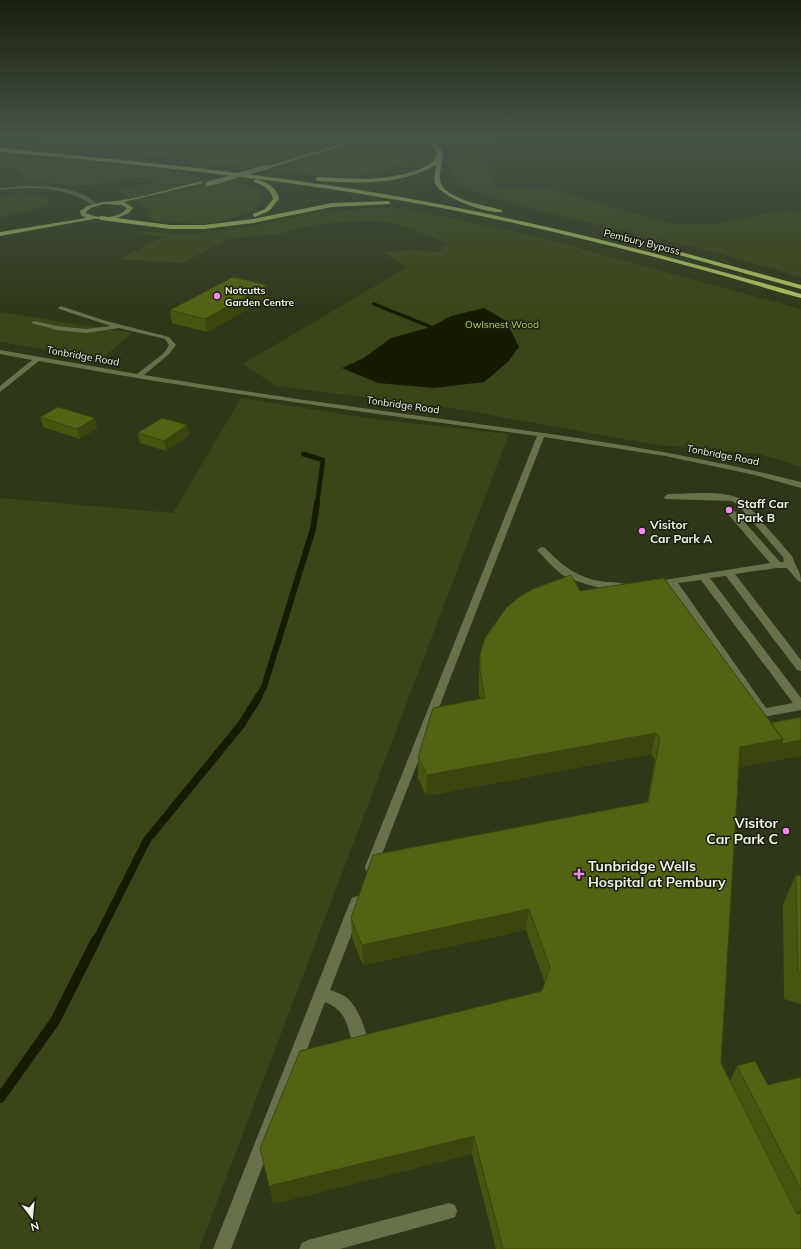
<svg xmlns="http://www.w3.org/2000/svg" width="801" height="1249" font-family="Mulish,sans-serif">
<style>
.green{fill:#3b4517}
.water{fill:#151a00}
.lines{fill:none;stroke-linecap:round;stroke-linejoin:round}
.stream-far4{stroke:#151a00;stroke-width:3.5}
.stream-far3{stroke:#151a00;stroke-width:4.5}
.stream-far2{stroke:#151a00;stroke-width:6}
.stream-far1{stroke:#151a00;stroke-width:8}
.stream{stroke:#151a00;stroke-width:10}
.minor{fill:#67714b;fill-rule:evenodd}
.major{fill:#9aad5c;fill-rule:evenodd}
.highway{fill:#aec461;fill-rule:evenodd}
.major-bridge{stroke:#9aad5c;stroke-width:4.5}
.wall{fill:#485510}
.shaded-wall{fill:#3b450d}
.building{fill:#546313;stroke:#3b450d}
.poi-dot{fill:#f689ee;stroke:#1a1d10;stroke-width:1.5}
.labels{text-anchor:middle;dominant-baseline:central;stroke-width:3;stroke-linejoin:round;paint-order:stroke}
.far-street-label{font-size:10px;fill:#eff4e2;stroke:#1a1d10}
.far-poi-label{font-size:10px;font-weight:bold;fill:#eff4e2;stroke:#1a1d10;text-anchor:start}
.far-park-label{font-size:10px;fill:#b8d351;stroke:#1a1d10}
.poi-label{font-size:12px;font-weight:bold;fill:#eff4e2;stroke:#1a1d10;text-anchor:start}
.near-poi-label{font-size:14px;font-weight:bold;fill:#eff4e2;stroke:#1a1d10;text-anchor:end}
</style>
<rect width="100%" height="100%" fill="#303719"/>
<path class="green" d="M0,137H210L216,139L242,137H499L484,155L492,179L500,188L556,190L667,223L717,224L776,211L801,212V277L710,251L543,212L484,196L459,184L450,172L458,154L450,145L417,150L392,168L369,174L349,177L324,176L176,158L0,140Z
M0,155C69,160 139,164 207,177C227,180 245,181 262,192L264,201L252,211L226,220L201,224L154,221L147,215L148,209L117,190L149,184L154,180L139,177L89,186L28,182L17,168L0,166Z
M23,193L52,198L46,207L0,218V197Z
M366,208L409,209L534,236L801,309V467L760,454L657,445L457,409L276,386L243,364L407,267L382,252L411,250L439,252L448,243L398,224L372,221L317,224L278,234L228,239L182,263L119,259L163,237L128,231L193,234L259,225L306,215Z
M0,312L133,333L102,358L0,342Z
M241,398L375,419L509,434L199,1249H0V498L173,513Z"/>
<path class="water" d="M484,308L506,321L519,347L508,362L484,382L434,388L378,383L342,368L364,358L391,338L431,327L451,316Z"/>
<g class="lines">
<path class="stream-far4" d="M374,304L431,327"/>
<path class="stream-far3" d="M303,454L323,460L317,504"/>
<path class="stream-far2" d="M258,697L264,687L313,529L317,503"/>
<path class="stream-far1" d="M96,941L147,840L241,725L259,696"/>
<path class="stream" d="M0,1098L55,1021L96,940"/>
<path class="minor" d="M23,186C48,186 79,186 98,205L93,206C67,186 31,187 0,190V188Z
M61,306L106,321L169,337L176,345L168,355L144,375C245,392 347,406 449,420C567,436 685,452 801,482V488L755,475L665,456L544,437L377,867L376,871L371,872L366,871L365,867L537,436C370,413 203,391 39,361L0,392V386L32,360L0,354V350L137,374L164,353L169,345L165,339L119,328L86,333L57,330L31,323L34,321L57,326L86,329L111,326L59,309L58,308Z
M668,494C690,494 726,489 744,501L792,556C795,566 801,571 801,582L798,581L787,568H777L735,574L801,660V671L797,670L726,576L710,578L801,698V710L763,717L759,716L669,585L655,587L650,584L652,582L770,563L726,512L725,510L729,507L732,508L780,562H784L783,557L738,505L732,501L665,499L664,497ZM701,580L793,703L766,708L678,583Z
M542,547L545,548C562,565 576,577 600,581C608,583 625,581 630,587C621,597 572,581 561,574C553,567 546,560 539,552L537,550Z
M357,896L362,898L364,902L330,990C336,992 342,994 347,998C358,1006 372,1040 366,1052L361,1054L356,1052C346,1030 351,1013 325,1002L231,1249H213L350,902L352,898Z
M449,1203L455,1205L457,1211L455,1217L449,1219L340,1249H299L302,1243L308,1240Z"/>
<path class="major" d="M364,137H372L269,168L265,167Z
M201,181L203,183L124,202L133,208L129,213L115,219H94L0,236V232L86,218L81,215L80,211L87,206L102,202L117,201L144,196ZM104,204L121,205L127,208C119,219 97,219 86,213V212L91,208Z"/>
<path class="highway" d="M420,137C429,137 437,142 442,150C444,158 439,171 440,180C442,199 487,206 502,210V212C488,214 441,198 435,183C433,178 436,170 436,165C399,186 359,183 318,181L315,179L318,177C353,179 387,182 420,169C428,165 435,162 437,153L434,147Z
M0,148C132,161 264,173 395,196C532,220 667,255 801,294V298C767,289 733,278 699,269C616,246 532,226 447,209C299,181 150,165 0,152Z
M256,179C267,182 277,187 279,199L269,211L255,217L253,216V214L265,209L273,199C271,189 263,185 254,182V180Z
M388,201L391,203L390,204L332,207L253,223L204,229H170L101,220L98,218L101,216L170,225H204L253,219L332,203Z
M681,252L801,285V289L679,255L678,254Z"/>
<path class="major-bridge" d="M208,184L267,167"/>
</g>
<path class="wall" d="M268,298L207,332L172,323L170,310Z
M40,417L95,418L97,428L80,439L43,427Z
M187,425L189,435L166,451L140,443L138,433Z
M580,591L738,768L721,1063L730,1081L737,1066L768,1085L801,1077V1249H496L472,1154L273,1204L542,991L545,983L526,930L363,965L352,938L351,918L647,803L655,759L651,754L426,796L418,778V757L480,699L479,692V675L480,654Z
M796,875L801,876V1004L784,999L783,904Z"/>
<path class="shaded-wall" d="M267,285L268,298L207,332L205,319Z
M95,418L97,428L80,439L77,429Z
M187,425L189,435L166,451L164,441Z
M656,733L651,754L426,796L427,775Z
M783,739L801,740V756L732,769L740,747Z
M529,909L526,930L363,965L362,945Z
M474,1136L472,1154L273,1204L269,1186Z
M801,1208V1220L789,1224Z"/>
<path class="building" d="M233,277L267,285L205,319L170,310Z
M58,407L95,418L77,429L40,417Z
M162,418L187,425L164,441L138,433Z
M571,575L580,591L664,578L783,739L740,747L721,1063L797,1214L801,1213V1249H503L474,1136L269,1186L260,1148L300,1051L542,991L550,967L529,909L362,945L351,918L373,855L648,802L660,738L656,733L427,775L418,757L433,708L485,698L480,671V654L485,638L506,608L519,597L533,589Z
M801,717V740L781,744L783,739L770,723Z
M796,875L801,876V972H798Z
M755,1061L768,1085L801,1077V1190L737,1066Z"/>
<linearGradient id="sky" x2="0" y2="1"><stop stop-color="#1a1e0e"/><stop offset="0.44" stop-color="#485349"/><stop offset="1" stop-color="#485349" stop-opacity="0"/></linearGradient>
<rect width="801" height="312" fill="url(#sky)"/>
<g class="poi-dot">
<circle cx="217" cy="296" r="4"/>
<circle cx="729" cy="510" r="4"/>
<circle cx="642" cy="531" r="4"/>
<circle cx="786" cy="831" r="4"/>
<path d="M577 868h4v4h4v4h-4v4h-4v-4h-4v-4h4z"/>
</g>
<g class="labels">
<g class="far-street-label">
<text transform="translate(642 242) rotate(14)">Pembury Bypass</text>
<text transform="translate(83 356) rotate(10)">Tonbridge Road</text>
<text transform="translate(403 405) rotate(8)">Tonbridge Road</text>
<text transform="translate(723 455) rotate(11)">Tonbridge Road</text>
</g>
<g class="far-poi-label">
<text x="225" y="290">Notcutts<tspan x="225" dy="12">Garden Centre</tspan></text>
</g>
<g class="far-park-label">
<text x="502" y="324">Owlsnest Wood</text>
</g>
<g class="poi-label">
<text x="737" y="503">Staff Car<tspan x="737" dy="14">Park B</tspan></text>
<text x="650" y="524">Visitor<tspan x="650" dy="14">Car Park A</tspan></text>
</g>
<g class="near-poi-label">
<text x="778" y="823">Visitor<tspan x="778" dy="16">Car Park C</tspan></text>
<text x="588" y="866" text-anchor="start">Tunbridge Wells<tspan x="588" dy="16">Hospital at Pembury</tspan></text>
</g>
</g>
<g transform="translate(32 1217) rotate(164)" stroke="#1a1d10" stroke-width="3" paint-order="stroke">
<path d="M0-3L7 15L0 10L-7 15Z" fill="#eff4e2"/>
<text y="-6" font-size="11" font-weight="bold" text-anchor="middle" fill="#eff4e2">N</text>
</g>
</svg>
